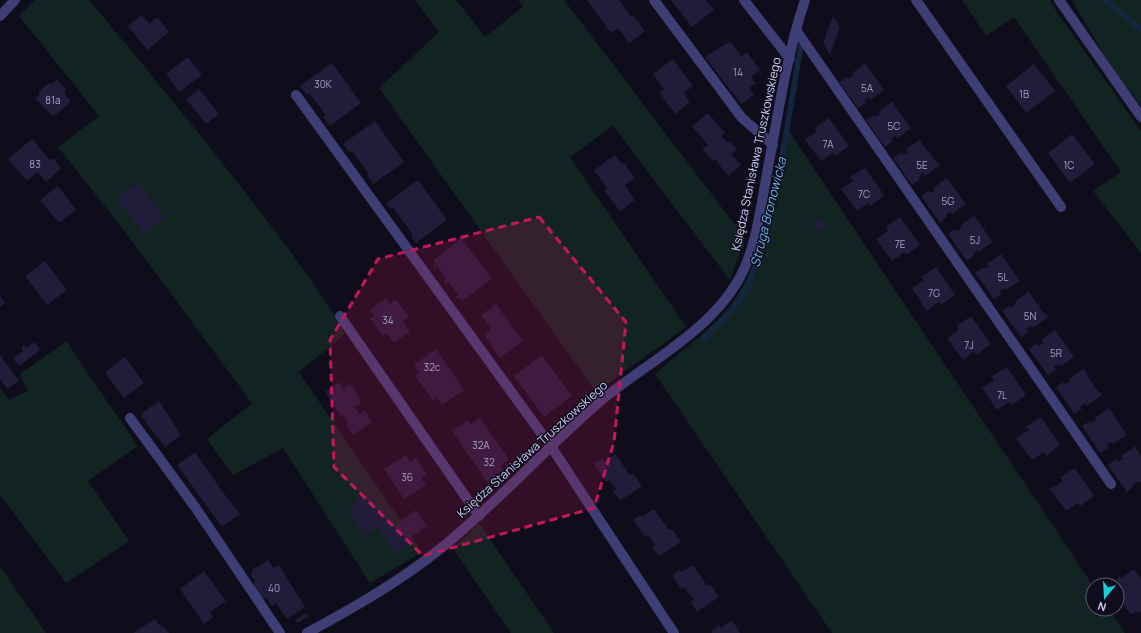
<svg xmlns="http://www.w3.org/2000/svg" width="1141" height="633" font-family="Manrope,sans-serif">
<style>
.green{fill:#112422}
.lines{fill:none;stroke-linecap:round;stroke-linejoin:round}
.stream{stroke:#13263e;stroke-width:5.5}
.building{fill:#201c39}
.lane{stroke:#3e3e74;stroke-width:10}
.street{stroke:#3e3e74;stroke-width:10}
.marked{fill:#c2185b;fill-opacity:0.2;stroke:#c2185b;stroke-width:3;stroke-dasharray:8 5;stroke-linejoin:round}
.labels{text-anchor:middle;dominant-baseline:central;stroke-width:3;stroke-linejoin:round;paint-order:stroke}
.number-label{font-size:10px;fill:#a4a1c9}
.street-label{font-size:12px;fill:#d0cdf9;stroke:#0f0d1b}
.water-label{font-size:13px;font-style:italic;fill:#68b5ec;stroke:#0f0d1b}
</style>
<rect width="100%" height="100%" fill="#0f0d1b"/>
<path class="green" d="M35,0H89C144,66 199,132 251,200C285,243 317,286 345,334L299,372L422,552L370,583L283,448L233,475L207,439L252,403L119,224L58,147L99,116L19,16Z
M415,0H456L485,37L523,7L518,0H564L745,238L730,280L613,126L570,157L686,327L596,392L379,88L439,32Z
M962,0H1050L1056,11L1141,131V253L1093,191L1121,172L1014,17L986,36Z
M1072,0H1141V106L1112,68Z
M785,125C887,279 991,432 1093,586V609H1109L1125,633H832L655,374C677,354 704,335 723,314C767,266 772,186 785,125Z
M67,341L77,358L138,446L88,481L129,541L66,583L0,495V388L9,400L28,391L20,374Z
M479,523L554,633H511L453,549Z
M0,566L46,633H0Z"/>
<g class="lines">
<path class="stream" d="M1105,0L1141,29
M704,338L731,312L746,289L757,262L778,182L801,45"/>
</g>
<path class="building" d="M587,0H619L631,17L633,15L645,31L629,43L618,28L611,33Z
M671,0H706L714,10L692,27Z
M142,15L149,24L157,17L169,32L147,50L128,26Z
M833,16L840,27L830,55L823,43Z
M730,41L741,56L747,52L760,70L751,77L756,83L749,88L754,95L741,104L705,57Z
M188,57L202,75L179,92L166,74Z
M673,59L693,86L684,93L690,102L675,114L659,92L664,89L653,74Z
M869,61L866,65L874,76H876L875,77L883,89L887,88L870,100L869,97L864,101L866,103L858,108L839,82L847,77L848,79L853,76L852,73Z
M332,63L361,103L330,126L323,117L326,115L309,93L307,95L300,86Z
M1034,64L1055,91L1026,113L1006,86Z
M57,79L66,90L64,92L71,102L53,117L35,98L40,94L38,92L49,83L51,85Z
M199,89L219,114L206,124L186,99Z
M892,102L911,128L898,138L896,136L891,139L893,141L885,147L866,120L874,115L876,117L880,113L879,111Z
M708,113L725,133L721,136L728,143L730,141L737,149L731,154L741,165L728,176L715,159L713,161L702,149L708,145L692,126Z
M829,118L849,146L835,156L833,153L821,161L805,140L817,131L815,128Z
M375,121L404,162L373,184L367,175L369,174L352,151L350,153L343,144Z
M1072,134L1095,164L1070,183L1048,153Z
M32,139L50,160L53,158L61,168L46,182L38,172L27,181L8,159Z
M921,139L920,141L928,152L930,151L931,153L930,154L940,165L925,176L923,173L919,177L920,179L912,185L893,158L901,153L903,155L908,152L906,149Z
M615,155L622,164L624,163L635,178L625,185L635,200L620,211L604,190L607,188L594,170Z
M865,168L884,195L871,206L868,203L857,211L841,189L853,181L850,177Z
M947,178L966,204L952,214L950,212L946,215L947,217L940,223L921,196L929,191L930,193L935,190L933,188Z
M418,180L447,220L416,243L411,236L413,235L393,207L391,209L386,203Z
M138,182L165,218L143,234L117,198Z
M58,186L76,210L59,223L40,200Z
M975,215V217L983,228H985L984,230L992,241H994L979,252L977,250L973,253L974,255L967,261L948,234L956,229L957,231L962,228L960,226Z
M900,217L920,245L906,255L904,252L900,255L901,258L899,256L892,261L876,239L888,231L886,227Z
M822,218L827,225L819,232L813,225Z
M461,238L492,279L462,301L460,297L457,299L456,297L458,295L449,282L446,284L444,280L446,279L437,266L435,268L433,266L436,264L433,260Z
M1001,254L1020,281L1006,290L1005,288L1000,291L1002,293L994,299L975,273L983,267L984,269L989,266L987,264Z
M45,261L67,290L47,305L25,276Z
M936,267L955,295L941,305L939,302L925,312L926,310L912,288L919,284L918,280L919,283L924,280L921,277Z
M1029,291L1037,304L1039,303L1040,305L1038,306L1048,317L1033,328L1032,326L1027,329L1029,332L1021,337L1002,311L1010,305L1011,308L1016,304L1015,302Z
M0,296L5,303L0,307Z
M386,298L390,304L396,299L409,317L403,322L410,331L394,343L387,333L383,336L370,318L374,316L370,310Z
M496,304L523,341L500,358L484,335L491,329L481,315Z
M971,316L991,344L977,355L974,351L963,360L947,338L959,330L957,326Z
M1055,330L1074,357L1061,366L1059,364L1054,367L1056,370L1048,375L1029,349L1036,344L1038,346L1043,343L1041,340Z
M35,342L40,350L19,366L13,358L23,351L21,347L24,345L26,348Z
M436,349L464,390L442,405L437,398L433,401L415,375L419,372L414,365Z
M0,355L19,381L7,389L0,379Z
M542,355L572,396L544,417L514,376Z
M125,357L144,383L124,398L106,374L107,370Z
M1007,367L1026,395L1012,405L1009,402L997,410L983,389H980L994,380L992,376Z
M1084,368L1091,382H1093L1092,384L1102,395L1087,406L1085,403L1080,407L1082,409L1074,414L1056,387L1064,382L1065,384L1070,381L1069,379Z
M339,382L343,389L348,385L352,386L361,400L360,404L355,407L359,414L365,411L372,422L353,435L346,424L348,422L344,415L341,416L325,392Z
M159,401L181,435L165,447L142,417V413Z
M1109,408L1127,435L1113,444L1111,442L1107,445L1108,448L1100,453L1082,426L1090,421L1091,423L1096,420L1095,418Z
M1041,417L1060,445L1046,456L1044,452L1032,460L1016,438L1029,430L1026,427Z
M480,418L509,459L500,466L503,471L487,482L452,431L468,420L471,424Z
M1136,446V448L1141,456V482L1139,483L1138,481L1133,484L1134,486L1127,492L1108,465L1116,459L1118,462L1123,459L1121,456Z
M195,452L222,491L240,514L222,527L177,465Z
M615,454L630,475L633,473L642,486L620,501L613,491L616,489L609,480L606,482L594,464L602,459L604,462Z
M406,455L410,462L416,458L427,474L422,478L426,485L404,499L384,469Z
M1075,468L1094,496L1080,506L1078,503L1066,511L1051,490H1048L1063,481L1060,477Z
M366,493L382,516L386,514L394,526L416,510L427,526L411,537L414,540L395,553L378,527L365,536L348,510L357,504L354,501Z
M654,509L669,530L672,529L681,542L659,556L652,547L655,545L648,535L645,537L633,520L640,515L642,517Z
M268,560L274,568L279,565L305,607L287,619L276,603L272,606L266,597L262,600L253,586L255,581L251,575L252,570Z
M693,565L707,586L710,584L719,597L697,612L691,602L694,600L684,587L681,589L672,575L680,570L681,572Z
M1134,569L1141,579V612L1138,614L1137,611L1131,615L1117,594V585H1111L1120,576L1121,578Z
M204,571L226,601L210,612L213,617L204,624L180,589Z
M306,613L308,617L297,623L295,620Z
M155,619L160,626L165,628L169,633H133Z
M732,620L740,633H712L711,631L719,625L721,628Z"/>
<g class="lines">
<path class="lane" d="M654,0L742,118L773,145
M744,0L790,59
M916,0L1061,207
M796,30L1111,484
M296,95L552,448L674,633
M340,316L479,516
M130,418L195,507L280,633"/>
<path class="street" d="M1059,0L1141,117
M0,16L15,0
M307,633C353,608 399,582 440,549C496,504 543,451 597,404C647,361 722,327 747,262C757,236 761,207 766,179C777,120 786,57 805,0"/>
</g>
<path class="marked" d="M539,217L626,322L614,442L594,508L423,556L334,467L330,340L378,259Z"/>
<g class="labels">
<g class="number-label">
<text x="738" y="72">14</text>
<text x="323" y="84">30K</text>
<text x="867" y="88">5A</text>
<text x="1024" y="94">1B</text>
<text x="53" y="100">81a</text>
<text x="894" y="126">5C</text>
<text x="828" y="144">7A</text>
<text x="35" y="164">83</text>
<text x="922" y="165">5E</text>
<text x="1069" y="165">1C</text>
<text x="864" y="194">7C</text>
<text x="948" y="201">5G</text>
<text x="975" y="240">5J</text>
<text x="900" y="244">7E</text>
<text x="1003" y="277">5L</text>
<text x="934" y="293">7G</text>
<text x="1030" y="316">5N</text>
<text x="388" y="320">34</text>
<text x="969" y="345">7J</text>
<text x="1056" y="353">5R</text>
<text x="432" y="367">32c</text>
<text x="1002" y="395">7L</text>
<text x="481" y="445">32A</text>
<text x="489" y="462">32</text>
<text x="407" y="477">36</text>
<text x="274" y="588">40</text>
</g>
<g class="street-label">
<text transform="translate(756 154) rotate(-78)">Księdza Stanisława Truszkowskiego</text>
<text transform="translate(532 449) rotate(-42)">Księdza Stanisława Truszkowskiego</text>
</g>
<g class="water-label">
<text transform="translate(768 212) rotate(-76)">Struga Bronowicka</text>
</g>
</g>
<g transform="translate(1105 597) rotate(198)"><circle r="19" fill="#0f0d1b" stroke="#5c5a74"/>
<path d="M0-3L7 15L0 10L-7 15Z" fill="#1bccd7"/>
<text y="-6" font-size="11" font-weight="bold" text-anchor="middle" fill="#d0cdf9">N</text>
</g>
</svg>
